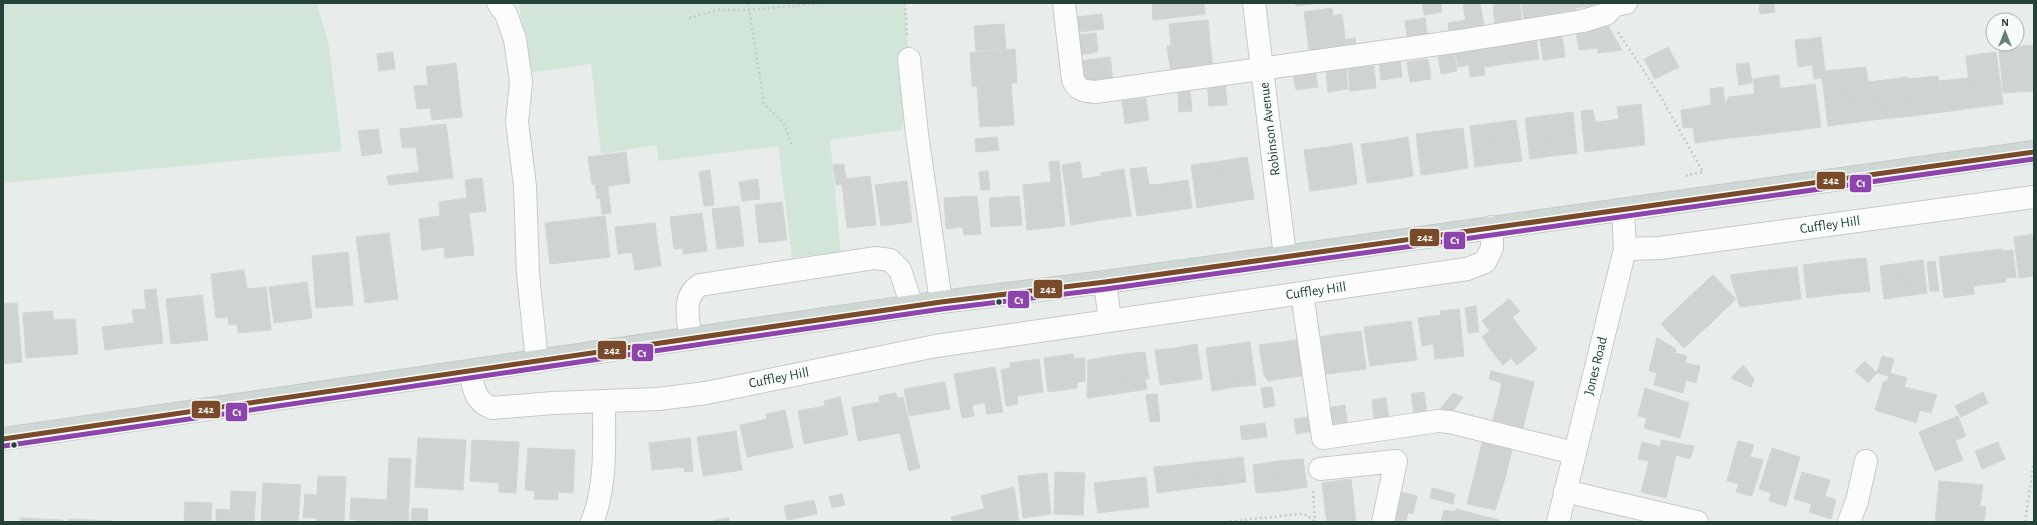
<svg xmlns="http://www.w3.org/2000/svg" width="2037" height="525" font-family="'Alegreya Sans',sans-serif">
<style>
.green{fill:#d1e6d8}
.building{fill:#cfd4d2;stroke:#d1d6d4}
.lines{fill:none;stroke-linecap:round;stroke-linejoin:round}
.minor-casing{stroke:#c5cac8;stroke-width:24}
.major-casing{stroke:#c3ccc9;stroke-width:24}
.path{stroke:#c3ccca;stroke-width:2.5;stroke-dasharray:2 3;stroke-linecap:butt}
.minor{stroke:#fcfcfc;stroke-width:22}
.major{stroke:#cfd7d5;stroke-width:22}
.bus-1-casing{stroke:#f7fbf9;stroke-width:8}
.bus-2-casing{stroke:#f7fbf9;stroke-width:8}
.bus-1{stroke:#7a4b2a;stroke-width:5}
.bus-2{stroke:#8e44ad;stroke-width:5}
.bus-dot{fill:#24423a;stroke:#f7fbf9;stroke-width:1.5}
.labels{text-anchor:middle;dominant-baseline:central;stroke-width:3.5;stroke-linejoin:round;paint-order:stroke}
.street-label{font-size:14px;fill:#24423a;stroke:#f7fbf9}
.line-badge{stroke:#f7fbf9;stroke-width:1.5}
.badge-label{font-size:11px;text-anchor:middle;font-weight:bold;fill:#fff}
</style>
<rect width="100%" height="100%" fill="#e8edeb"/>
<path class="green" d="M3,3H317L329,46L342,151L3,183Z
M519,3H905L909,59L902,130L830,140L841,252L792,258L778,146L659,161L656,145L601,154L591,64L528,73Z"/>
<path class="building" d="M1152,3H1204L1205,14L1153,20Z
M1295,3H1321L1296,6Z
M1422,3H1441L1442,12L1424,15Z
M1480,3L1484,26L1467,28L1463,4Z
M1509,3H1520L1522,22L1495,25L1493,5Z
M1522,3H1547L1548,16L1524,19Z
M1547,3H1575L1576,10L1559,12V20L1549,21Z
M1575,3H1595V5L1576,8Z
M1759,3H1774L1775,12L1760,14Z
M1332,8L1333,16L1342,14L1344,29L1307,34L1304,12Z
M1102,14L1104,29L1079,32L1077,17Z
M1425,18L1428,39L1408,42L1405,21Z
M1208,20L1210,42L1171,46L1169,24Z
M1466,20L1468,33L1450,36L1448,23Z
M1004,24L1006,49L976,51L974,26Z
M1607,24L1622,50L1598,53L1594,28Z
M1594,28L1597,48L1579,50L1576,31Z
M1344,29L1345,40L1355,38L1357,50L1310,57L1307,34Z
M1096,33L1098,52L1079,55L1077,35Z
M1562,36L1565,57L1543,60L1540,39Z
M1821,37L1825,71L1845,69L1851,123L1828,126L1822,78L1814,79L1809,39Z
M1536,38L1539,59L1511,63L1508,42Z
M1809,39L1812,65L1798,67L1795,40Z
M1210,42L1213,69L1171,74L1167,46Z
M1508,42L1511,63L1485,67L1482,46Z
M2034,45V91L2003,93L1999,48Z
M1482,46L1485,75L1470,77L1469,65L1458,67L1455,49Z
M1668,47L1679,67L1655,79L1644,59Z
M1015,49L1017,83H1011L1014,125L980,127L977,86H972L970,53Z
M1454,51L1457,71L1441,74L1438,53Z
M393,52L395,69L379,71L377,54Z
M1996,52L2003,104L1972,108L1966,56Z
M1110,57L1113,81L1083,85L1080,61Z
M1400,58L1402,77L1381,80L1379,61Z
M1428,59L1431,79L1410,82L1407,62Z
M456,63L462,117L432,120L430,108L417,109L414,86L428,85L426,67Z
M1749,63L1752,83L1739,85L1736,64Z
M1374,66L1376,88L1350,91L1348,69Z
M1866,67L1868,82L1877,81L1882,119L1851,123L1845,69Z
M1346,69L1348,89L1328,92L1326,71Z
M1315,70L1318,87L1296,90L1293,73Z
M1779,75L1780,88H1785L1791,131L1759,135L1753,79Z
M1938,76L1943,112L1913,116L1908,79Z
M1908,77L1913,116L1882,119L1877,81Z
M1969,78L1972,108L1943,112L1939,81Z
M1225,81L1227,105L1209,106L1207,83Z
M1815,84L1821,127L1791,131L1785,88Z
M1723,87L1729,138L1695,143L1693,127L1683,128L1681,110L1711,105L1710,89Z
M1190,89L1192,111L1179,112L1178,90Z
M1754,94L1759,135L1729,138L1725,103L1729,97Z
M1146,98L1149,120L1125,124L1122,101Z
M1641,104L1645,145L1610,149L1607,121L1619,119L1617,107Z
M1593,110L1595,122L1607,121L1610,149L1585,152L1581,111Z
M1573,112L1577,153L1553,156L1549,115Z
M1549,115L1553,156L1530,159L1525,118Z
M1516,120L1522,161L1498,164L1493,123Z
M1493,123L1498,164L1475,167L1470,126Z
M446,124L453,178L389,185L387,176L419,172L416,147L402,148L400,129Z
M1463,128L1468,168L1445,172L1439,131Z
M378,129L382,153L362,156L358,131Z
M1439,131L1445,172L1421,175L1416,134Z
M997,137L999,150L976,152L975,139Z
M1408,137L1413,176L1390,180L1385,141Z
M1385,141L1390,180L1367,183L1361,144Z
M1352,143L1357,184L1334,188L1328,147Z
M1328,147L1334,188L1310,191L1304,150Z
M626,152L630,183L608,186L604,155Z
M604,155L611,213L602,214L600,198L597,199L595,184L592,185L588,157Z
M1247,157L1254,199L1221,204L1215,162Z
M1059,161L1065,226L1027,230L1023,185L1051,182L1049,162Z
M1080,162L1082,179L1101,176L1108,219L1071,225L1062,165Z
M1215,162L1221,204L1197,208L1191,165Z
M844,164L846,179L870,176L876,225L847,228L842,184L836,185L833,165Z
M1146,167L1149,185L1161,184L1165,212L1137,216L1130,169Z
M1124,169L1131,216L1108,219L1101,173Z
M710,170L714,205L704,206L699,172Z
M988,171L990,190H981L979,172Z
M482,178L486,211L469,213L474,255L445,258L444,247L422,250L419,219L440,216L439,202L467,198L465,180Z
M758,179L760,199L742,201L739,182Z
M1188,180L1192,208L1165,212L1161,184Z
M907,181L912,222L881,226L875,185Z
M977,196L981,234L964,235L963,227L946,229L944,198Z
M1019,196L1022,225L991,227L989,198Z
M782,202L787,240L759,243L755,205Z
M739,206L744,246L717,249L712,209Z
M702,213L707,251L683,254V248L674,249L670,217Z
M605,216L610,257L550,264L545,223Z
M655,223L661,266L635,270L632,252L618,254L615,227Z
M389,233L398,299L365,303L356,237Z
M2034,234V276L2019,278L2014,237Z
M2002,249L2006,282L1973,286L1969,253Z
M2013,250L2016,277L2006,278L2002,251Z
M348,252L353,305L316,308L312,256Z
M1969,253L1974,294L1944,298L1939,257Z
M1866,258L1870,291L1839,294L1835,261Z
M1923,260L1927,293L1906,296L1902,263Z
M1835,261L1839,294L1807,298L1803,265Z
M1935,261L1939,291H1930L1927,262Z
M1902,263L1906,296L1884,299L1880,266Z
M1797,267L1801,299L1771,303L1768,270Z
M244,270L247,289L266,287L271,330L238,333L237,324L229,325L228,317L216,318L211,274Z
M1768,270L1771,303L1740,307L1730,275Z
M1713,275L1736,299L1710,324L1687,299Z
M307,282L312,318L274,323L269,287Z
M156,289L163,343L105,350L102,327L134,323L132,310L146,309L144,290Z
M202,295L208,340L171,344L166,299Z
M1509,299L1520,311L1512,317L1520,327L1491,350L1482,337L1490,331L1482,321Z
M1687,299L1710,324L1684,348L1661,324Z
M17,303L22,362L3,364V304Z
M1476,306L1479,332L1468,333L1465,308Z
M1459,309L1464,356L1435,359L1433,344L1422,346L1418,318L1441,315L1440,311Z
M53,311V320L75,319L78,354L26,358L23,313Z
M1411,321L1417,360L1393,363L1388,324Z
M1388,324L1393,363L1370,366L1364,327Z
M1520,327L1537,349L1517,365L1511,358L1503,365L1491,350Z
M1361,331L1366,369L1343,372L1337,334Z
M1337,334L1343,372L1320,375L1314,338Z
M1657,338L1676,349L1675,353L1687,356L1685,363L1700,366L1696,383L1686,380L1683,393L1654,385L1657,373L1649,371Z
M1304,339L1310,375L1287,378L1282,342Z
M1250,342L1256,385L1234,387L1228,345Z
M1282,342L1287,378L1268,381L1264,375L1259,345Z
M1197,344L1202,379L1181,382L1176,348Z
M1228,345L1234,387L1212,391L1206,348Z
M1176,348L1181,382L1160,385L1155,350Z
M1145,352L1149,379H1145L1147,389L1129,392L1124,354Z
M1073,354L1074,359L1085,358V381L1077,382V388L1048,392L1044,358Z
M1124,354L1129,392L1087,398L1088,360Z
M1882,356L1894,359L1890,373L1907,378L1895,416L1875,410L1884,381L1887,382L1889,376L1877,373Z
M1039,359L1043,392L1017,396L1018,404L1006,406L1001,370L1010,368V363Z
M1865,361L1877,373L1868,383L1855,371Z
M1743,365L1754,379L1751,387L1731,378Z
M995,367L1003,412L987,414L985,403L972,405L974,416L962,418L954,374Z
M1491,371L1534,382L1527,412L1497,405L1502,383L1489,379Z
M945,382L950,409L909,416L904,389Z
M1272,387L1275,406L1264,408L1261,388Z
M1904,387L1937,395L1931,413L1920,410L1916,423L1895,416Z
M1645,388L1689,403L1680,438L1644,428L1647,418L1638,416Z
M1424,392L1427,413L1414,414L1411,394Z
M1983,392L1988,403L1961,417L1955,406Z
M896,393L897,398L903,397L920,468L909,471L900,433L858,441L852,407L880,402L879,396Z
M1453,393L1463,397L1449,417L1436,414Z
M1157,394L1160,421L1150,422L1146,395Z
M840,397L848,435L804,444L798,411L825,406L824,401Z
M1386,398L1389,419L1374,421L1372,400Z
M1345,405L1348,429L1328,432L1325,408Z
M1497,405L1527,412L1522,434L1491,426Z
M785,410L793,448L747,457L740,425L767,419L766,414Z
M1313,416L1315,431L1296,434L1294,419Z
M1958,416L1966,436L1927,452L1919,432Z
M1265,423L1267,437L1242,440L1240,426Z
M736,431L742,470L703,476L697,437Z
M418,438L466,440L463,490L415,487Z
M690,438L693,471L684,472V467L652,470L649,443Z
M1483,439L1513,446L1505,479L1475,472Z
M472,440L519,442L516,493L499,492V483L470,481Z
M1661,440L1694,446L1690,459L1676,455L1666,498L1641,492L1649,461L1638,459L1642,442L1660,447Z
M1955,440L1963,460L1935,471L1927,452Z
M1738,441L1754,445L1750,457L1763,460L1752,496L1736,492L1739,484L1727,481Z
M1998,442L2005,459L1982,469L1975,451Z
M528,448L575,450L573,493L558,492V500L534,499L535,491L525,490Z
M1772,448L1800,457L1786,506L1769,501L1771,493L1759,489Z
M1243,457L1246,482L1224,485L1221,460Z
M389,458L411,459L408,522L373,520V522H357V520L350,519L351,498L387,500Z
M1303,459L1307,487L1281,491L1278,461Z
M1221,460L1224,485L1201,487L1198,462Z
M1278,461L1281,491L1256,493L1253,465Z
M1198,462L1201,487L1179,490L1176,465Z
M1176,465L1179,490L1157,493L1154,467Z
M1055,472L1085,473L1083,515L1054,514Z
M1475,472L1505,479L1495,510L1467,504Z
M1802,472L1830,480L1825,496L1836,500L1831,519L1809,512L1812,504L1794,499Z
M1047,473L1051,514L1023,518L1018,476Z
M318,476L346,477L344,522H316V518H303L305,494L317,495Z
M1146,477L1149,507L1123,510L1120,480Z
M1351,479L1354,505L1325,509L1322,483Z
M1120,480L1123,510L1098,513L1094,483Z
M1939,481L1983,485L1980,506L1937,502Z
M263,483L301,485L298,522H261Z
M1014,487L1019,522H988L981,496Z
M1432,488L1455,494L1453,504L1430,498Z
M231,491L256,492L254,522H216V509L230,510Z
M1400,492L1417,496L1413,514L1408,512L1406,522H1393Z
M842,494L845,505L832,508L829,497Z
M814,500L817,514L787,520L784,506Z
M185,502L212,503L211,522H184Z
M1937,502L1986,507L1984,522H1935Z
M1354,505L1356,522H1327L1325,509Z
M412,508L428,509L427,522H411Z
M984,509L988,522H953L951,517Z
M1456,509L1499,520V522H1441L1444,510L1455,512Z
M20,518L63,520V522H20Z
M729,518V522H715V520Z
M69,519L113,521V522H68Z"/>
<g class="lines">
<g class="minor-casing">
<path id="minor" d="M498,3L506,14L515,39L521,82L517,122L525,186L528,274L537,362
M1064,3L1073,80C1078,90 1083,91 1095,92L1460,41L1583,21L1606,14L1615,5L1626,3
M1254,3L1285,256
M909,59L917,134L941,302
M1625,249L1660,248L2034,197
M1105,282L1110,321
M1302,293L1323,438L1438,421L1450,422L1574,453
M690,339C689,319 681,297 700,285L875,258L890,260L900,270L912,306
M470,371C473,387 475,402 492,408L553,403L658,399L706,393L936,346L1467,269L1485,262L1492,248V227
M1320,469L1396,461L1383,522
M1565,491L1697,522
M592,522C607,485 604,441 604,401
M1558,522L1625,249L1623,210
M1849,522L1857,501L1866,461"/>
</g>
<g class="major-casing">
<path id="major" d="M3,439L941,302L1105,282L2034,152"/>
</g>
<path class="path" d="M748,3L764,104L783,122L793,147
M905,3L907,37
M689,18L717,10H748L825,3
M1618,32L1659,94L1703,172L1687,175V177
M1313,491L1315,522
M1225,522L1299,514L1307,515L1315,522
M2025,522L2034,460"/>
<use href="#minor" class="minor"/>
<use href="#major" class="major"/>
<g class="bus-1-casing">
<path id="bus-1" d="M3,439L941,302L1105,282L2034,152"/>
</g>
<g class="bus-2-casing">
<path id="bus-2" d="M4,446L942,309L1106,289L2034,159"/>
</g>
<use href="#bus-1" class="bus-1"/>
<use href="#bus-2" class="bus-2"/>
</g>
<g class="bus-dot">
<circle cx="999" cy="302" r="3.5"/>
<circle cx="14" cy="445" r="3.5"/>
</g>
<g class="labels">
<g class="street-label">
<text transform="translate(1270 129) rotate(-97)">Robinson Avenue</text>
<text transform="translate(1830 225) rotate(-8)">Cuffley Hill</text>
<text transform="translate(1316 291) rotate(-8)">Cuffley Hill</text>
<text transform="translate(1596 366) rotate(-76)">Jones Road</text>
<text transform="translate(779 378) rotate(-11)">Cuffley Hill</text>
</g>
</g>
<g class="line-badge">
<rect x="1816" y="171" width="30" height="19" rx="4" fill="#7a4b2a"/>
<rect x="1849" y="174" width="23" height="19" rx="4" fill="#8e44ad"/>
<rect x="1409" y="228" width="31" height="19" rx="4" fill="#7a4b2a"/>
<rect x="1443" y="231" width="23" height="19" rx="4" fill="#8e44ad"/>
<rect x="1033" y="279" width="30" height="20" rx="4" fill="#7a4b2a"/>
<rect x="1007" y="290" width="23" height="19" rx="4" fill="#8e44ad"/>
<rect x="597" y="340" width="30" height="20" rx="4" fill="#7a4b2a"/>
<rect x="631" y="343" width="23" height="19" rx="4" fill="#8e44ad"/>
<rect x="191" y="400" width="30" height="19" rx="4" fill="#7a4b2a"/>
<rect x="225" y="402" width="23" height="20" rx="4" fill="#8e44ad"/>
</g>
<g class="badge-label">
<text x="1831" y="184">242</text>
<text x="1861" y="187">C1</text>
<text x="1425" y="241">242</text>
<text x="1455" y="244">C1</text>
<text x="1048" y="293">242</text>
<text x="1019" y="304">C1</text>
<text x="612" y="354">242</text>
<text x="642" y="357">C1</text>
<text x="206" y="413">242</text>
<text x="237" y="416">C1</text>
</g>
<rect width="2037" height="525" fill="none" stroke="#24423a" stroke-width="8"/>
<g transform="translate(2005 32)"><circle r="19" fill="#f7fbf9" stroke="#a3b1ad"/>
<path d="M0-3L7 15L0 10L-7 15Z" fill="#697e78"/>
<text y="-6" font-size="11" font-weight="bold" text-anchor="middle" fill="#24423a">N</text>
</g>
</svg>
